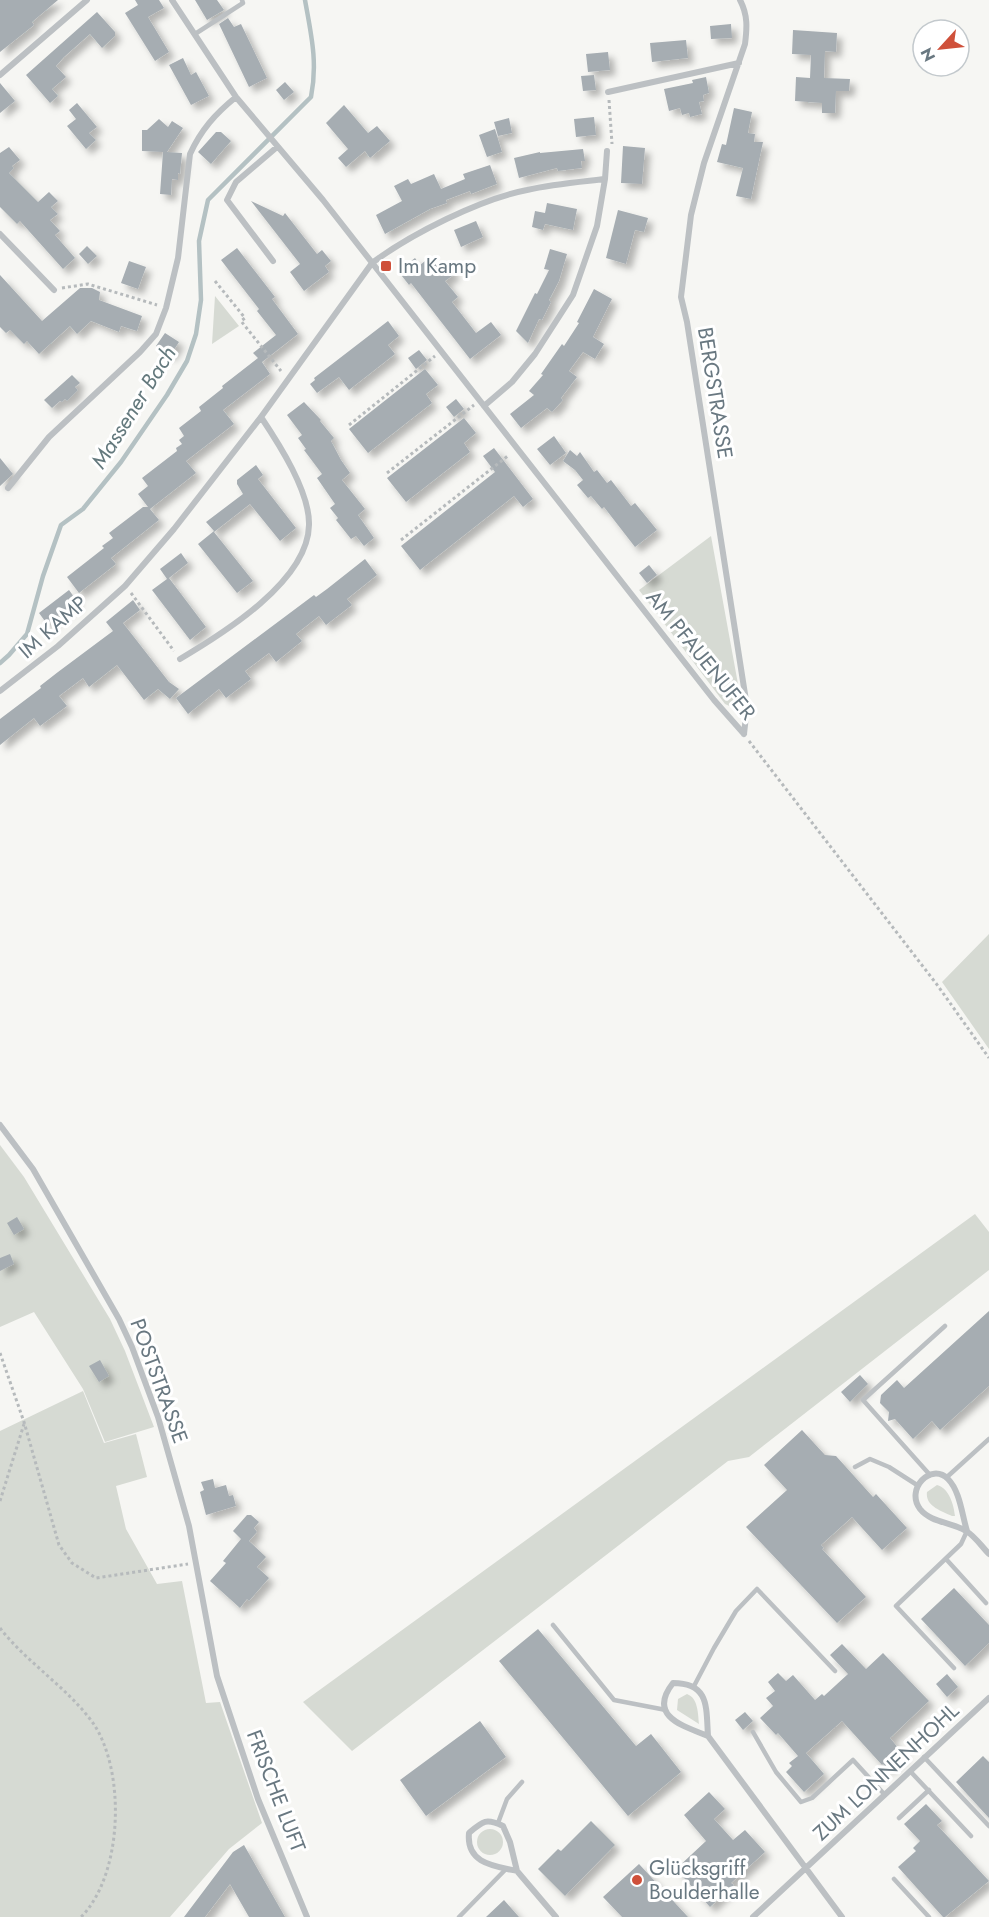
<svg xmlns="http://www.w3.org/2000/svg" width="989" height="1917" font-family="Jost,sans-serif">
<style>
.green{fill:#d6dad3}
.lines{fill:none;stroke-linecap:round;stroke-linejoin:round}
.stream{stroke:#b4c1c3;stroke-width:4.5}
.building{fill:#a6adb2;filter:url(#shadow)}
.path{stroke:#b6babc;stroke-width:3;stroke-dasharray:3 3;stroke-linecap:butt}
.service{stroke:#bcc0c3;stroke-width:4.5}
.minor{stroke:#bcc0c3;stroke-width:6}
.poi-dot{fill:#cf503a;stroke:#fff;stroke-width:2}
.labels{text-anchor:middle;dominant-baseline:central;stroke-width:6;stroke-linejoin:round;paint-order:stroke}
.poi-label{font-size:21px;fill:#697881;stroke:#fff;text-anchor:start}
.street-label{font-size:21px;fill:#697881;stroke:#fff}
.water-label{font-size:22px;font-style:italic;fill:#64797d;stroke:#fff}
</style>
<defs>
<filter id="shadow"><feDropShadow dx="5.5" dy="5.5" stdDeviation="3" flood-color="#0004"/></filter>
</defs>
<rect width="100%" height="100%" fill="#f6f6f3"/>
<path class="green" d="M215,296L239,326L212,344Z
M711,536L742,706L736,709L725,704L639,590Z
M989,934V1049L942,982Z
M0,1145L24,1177L110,1319L125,1351L154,1427L105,1442L83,1389L34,1312L0,1327Z
M975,1214L989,1232V1270L749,1457L728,1461L352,1751L303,1702Z
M83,1391L104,1443L136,1434L147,1477L116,1486L126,1529L157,1584L182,1581L206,1703L220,1702L262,1823L229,1849L170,1917H0V1431Z
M937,1485C949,1488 954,1505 955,1516H952C941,1511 925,1506 927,1492Z
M687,1694C698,1698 698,1713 699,1724L677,1710L678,1699Z
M477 1842a13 13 0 1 1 26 0a13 13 0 1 1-26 0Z"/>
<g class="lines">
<path class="stream" d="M0,663L9,655L27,634L43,576L61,525L83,509L121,462L167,395L187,361L196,334L201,300L199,241L208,200L311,97C318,62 311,34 305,0"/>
</g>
<path class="building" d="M0,0H58L32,22L34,25L0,52Z
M135,0H159L164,8L148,17L169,52L155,61L125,13L138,5Z
M195,0H217L224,10L207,20Z
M97,12L115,32V36L102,48L90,34L64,57L56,66L66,77L52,89L58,96L50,103L26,75Z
M228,18L234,27L241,24L267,78L249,87L219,24Z
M731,24L732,38L711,39L710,26Z
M793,30L837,33L836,52L825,51L824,78L850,79L849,91H836L835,113H822V103L795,101L796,77L810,78L811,55L792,54Z
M686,40L688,58L652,62L650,43Z
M608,52L610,70L588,72L586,54Z
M183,58L191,75L196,72L209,96L191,105L169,65Z
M594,75L596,90L583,91L581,76Z
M706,77L709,93L703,95L704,101L699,102L702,114L690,117L689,113L682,115L680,108L669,111L664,89L693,83L692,80Z
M285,82L294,92L284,100L276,90Z
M0,83L15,101L0,113Z
M77,103L97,127L89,133L96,140L86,149L67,126L76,119L69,110Z
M344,105L368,133L377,126L390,141L370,158L365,151L346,167L338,158L348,149L326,123Z
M734,108L752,112L748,133L755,134L754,142H763L751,199L736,196L743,168L717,162L722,144L726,145Z
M594,117L596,135L576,137L574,119Z
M509,118L512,133L498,136L494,122Z
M159,119L168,127L172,121L183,128L167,152L182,153L180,174L178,173V180L172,179L171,195L160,194L163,152L142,151V130H147Z
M495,129L502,152L487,157L479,135Z
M216,132H221L231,141L211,164L198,152Z
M623,146L645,148L642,184L621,183Z
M9,147L20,160L12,166L14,168L9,173L38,202L49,192L58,201L51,207L58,214L50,220L60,231L55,235L75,258L63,269L20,221L17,224L0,207V153Z
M583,149L585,161H581L582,168L558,171L557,168L519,178L514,158L540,152V153Z
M490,165L497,184L471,194L470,191L446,200L447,203L430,209L385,234L376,215L402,201L394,186L408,179L411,184L434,174L441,189L465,179L463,174Z
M251,201L283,216L285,213L317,254L322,250L331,261L325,266L329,272L304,291L290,272L300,264Z
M547,203L577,209L573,230L545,224L543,230L532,227L535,211L545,213Z
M618,210L648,218L644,232L635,230L626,264L606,258Z
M476,221L483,237L461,247L454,230Z
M87,246L97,256L88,264L79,254Z
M237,248L275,297L272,299L298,334L262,362L270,374L223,410L234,424L186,461L196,473L150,509L159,520L111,558L116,564L79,593L67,577L104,548L102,546L113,538L109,533L143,507H148L138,494L148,486L142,478L177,451L176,448L182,444L179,440L184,436L179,428L201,411L199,407L223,388L222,386L258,358L253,353L276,335L257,311L259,309L221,260Z
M550,249L567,254L559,281L549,300L551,302L542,320L539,319L528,343L516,331L535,293L537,294L549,270L544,269Z
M415,258L420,265L425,261L430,266L437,261L439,265L445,261L455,274L445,281L458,297L452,302L476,333L491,322L501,335L470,359L411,283L409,285L398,271Z
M129,261L146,267L138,289L121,283Z
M0,275L42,321L80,288H92L100,292L99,300L142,316L137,331L121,326L119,332L91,321L77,334L70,326L39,354L27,341L24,344L10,330L6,333L0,327Z
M594,289L612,299L593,337L604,344L595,359L583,352L569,371L577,377L561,398L563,400L552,412L547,408L521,428L510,414L534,395L529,391L543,375L541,374L562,344L564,346L579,323L577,322Z
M388,321L399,336L388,345L395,354L349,390L339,377L317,393L310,384L315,380L314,378Z
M165,333L179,342L170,356L156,346Z
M419,350L427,360L416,369L408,358Z
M425,369L438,385L426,394L432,403L368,453L349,429Z
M72,375L80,383L75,387L78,390L67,401L65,399L62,402L60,401L52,408L44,400Z
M456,399L464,409L454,417L446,407Z
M304,402L321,420L320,421L334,438L331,441L341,460L350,473L342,480L365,509L358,515L374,538L364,546L356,536L351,539L336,520L338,518L330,508L335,504L317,478L322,474L304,450L306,449L298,438L302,435L287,415Z
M464,418L476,433L464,443L470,452L406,502L387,478Z
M554,436L566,453L550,465L537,449Z
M494,448L533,499L523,507L514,496L420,570L401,546L495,472L483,456Z
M570,450L577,456L580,452L594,472L597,470L607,483L611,480L631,506L635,503L657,530L635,547L604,507L602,509L591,496L588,498L577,485L583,480L575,470L563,461Z
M0,458L13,474L0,486Z
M256,465L263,475L258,479L296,528L280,541L250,504L214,532L253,581L237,593L198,544L214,531L206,522L243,494L237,484V480Z
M181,553L188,563L169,578L206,627L190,640L152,590L167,579L160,569Z
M365,559L377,575L347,599L352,605L326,625L319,616L296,634L302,641L276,662L269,653L245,671L251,679L226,698L219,689L188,714L176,698L314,595L316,597L327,589Z
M649,565L657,575L647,583L639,573Z
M69,590L77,601L47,624L39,613Z
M133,600L140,610L123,623L169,682L179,689L170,699L158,689L144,700L117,665L89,687L83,678L59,696L67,706L40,726L34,718L0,745V719L41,688L40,686L58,672L113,631L106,622Z
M17,1217L24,1229L14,1235L7,1223Z
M10,1254L14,1264L0,1271V1258Z
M989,1311V1386L940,1430L932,1421L913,1439L895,1419L888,1421L889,1412L880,1403L881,1395L897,1380L904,1388Z
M100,1360L109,1376L99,1382L89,1366Z
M860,1375L868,1384L850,1402L841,1392Z
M802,1430L825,1455L836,1456L873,1497L876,1494L907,1528L882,1550L852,1517L821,1545L824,1548L822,1549L866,1597L837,1623L746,1527L787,1490L764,1465Z
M213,1479L215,1488L226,1485L229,1496L233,1495L236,1506L206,1515L200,1492L204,1490L201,1482Z
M247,1515H251L259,1522L254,1528L257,1532L249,1541L266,1557L257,1567L269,1578L249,1601L247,1599L240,1608L210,1581L226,1563L223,1561L241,1539L233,1531Z
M954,1588L989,1625V1643L965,1666L921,1619Z
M538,1629L636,1746L651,1734L681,1772L628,1816L499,1661Z
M842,1644L866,1669L883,1653L929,1701L890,1738L904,1755L888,1769L883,1764L882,1765L842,1721L806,1753L824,1774L804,1792L786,1772L792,1766L789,1763L798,1756L778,1733L776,1735L760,1718L773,1706L766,1698L775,1691L768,1682L778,1673L786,1681L793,1675L815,1700L822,1694L824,1696L848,1674L830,1655Z
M947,1674L958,1687L947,1697L936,1684Z
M745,1712L753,1721L743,1730L735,1720Z
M480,1721L506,1757L426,1816L400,1780Z
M983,1756L989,1762V1818L956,1782Z
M709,1792L725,1809L714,1819L733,1840L745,1830L765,1852L731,1883L734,1885L710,1907L676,1869L706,1841L684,1815Z
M926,1804L942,1821L937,1825L989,1881L945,1917H943L898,1867L916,1851L913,1848L920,1841L904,1824Z
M591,1821L615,1845L565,1896L538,1869L558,1849L561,1851Z
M244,1845L285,1917H249L230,1884L205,1917H184L233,1852Z
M639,1864L688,1917H622L603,1897Z
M504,1900L519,1917H486Z"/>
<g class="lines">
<path class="path" d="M609,100L612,144
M215,281L245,318L241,321L281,371
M62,288L88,284L157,305
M349,425L435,356
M387,473L474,405
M401,540L509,455
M131,593L174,651
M749,741L938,986L989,1058
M0,1353L24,1422L59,1545L72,1563L96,1578L188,1564
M0,1501L24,1424
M0,1628C27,1663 67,1687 93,1723C126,1771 123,1875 81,1917"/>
<path class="service" d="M195,34L243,3L242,0
M855,1467L870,1459L889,1467L917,1485
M930,1475L863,1400L945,1326
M947,1477L989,1439
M946,1559L986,1603
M553,1625L614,1700L666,1710
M954,1668L896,1606L961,1544L967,1531
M694,1686L714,1648L736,1611L757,1589L835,1671
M753,1732L776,1772L801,1802L812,1798L853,1760L885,1795
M924,1757L989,1826
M910,1771L971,1836
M899,1818L929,1790
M498,1823L507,1799L522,1782
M894,1879L929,1917
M459,1917L506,1869"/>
<path class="minor" d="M172,0L236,97L323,200L714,700L744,734
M740,0C748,15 747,28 745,44L704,163L691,215L681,297L687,322L747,707L744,734
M0,75L87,0
M608,92L739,63
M605,179L607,151
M0,234L54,290
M273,261L227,200L236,182L277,147
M8,488L49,437L140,352L156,334L166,308L178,258L190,154C201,130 215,114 236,97
M180,659C224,633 308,581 309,525C310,492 279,444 261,417
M0,691L58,646L125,586L174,529L261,417L372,263C411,234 480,199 527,190C553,184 579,182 605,179L597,226L573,295L535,354L512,382L484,406
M0,1125L33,1169L119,1319L132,1347L158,1417L189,1526L217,1676L258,1799L307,1917
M967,1531C962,1515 960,1491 948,1479C931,1462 905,1489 920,1509C931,1523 952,1522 966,1531C975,1536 982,1547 989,1554
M708,1736C683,1726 647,1716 673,1683C710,1683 706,1708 708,1736L842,1917
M517,1871C493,1866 466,1863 469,1833C483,1821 486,1818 503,1826L510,1842L517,1871L556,1917
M753,1917L989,1698"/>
</g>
<g class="poi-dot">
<rect x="380" y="260" width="12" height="12" rx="3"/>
<circle cx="637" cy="1880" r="6"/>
</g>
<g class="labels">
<g class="poi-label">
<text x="398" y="266">Im Kamp</text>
<text x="649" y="1868">Glücksgriff<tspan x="649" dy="24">Boulderhalle</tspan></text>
</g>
<g class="street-label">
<text transform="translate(715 393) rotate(81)">BERGSTRASSE</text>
<text transform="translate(53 627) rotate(-41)">IM KAMP</text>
<text transform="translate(701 655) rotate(51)">AM PFAUENUFER</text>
<text transform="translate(159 1381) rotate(70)">POSTSTRASSE</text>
<text transform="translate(886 1772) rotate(-43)">ZUM LONNENHOHL</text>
<text transform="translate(276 1791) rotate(69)">FRISCHE LUFT</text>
</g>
<g class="water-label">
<text transform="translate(133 407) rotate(-58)">Massener Bach</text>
</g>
</g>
<g transform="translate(941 48) rotate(243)"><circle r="28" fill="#ffffff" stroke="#c3c9cd" stroke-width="1.5"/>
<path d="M0-4.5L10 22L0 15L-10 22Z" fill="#cf503a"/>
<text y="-9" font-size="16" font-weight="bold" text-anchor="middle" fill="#697881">N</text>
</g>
</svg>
